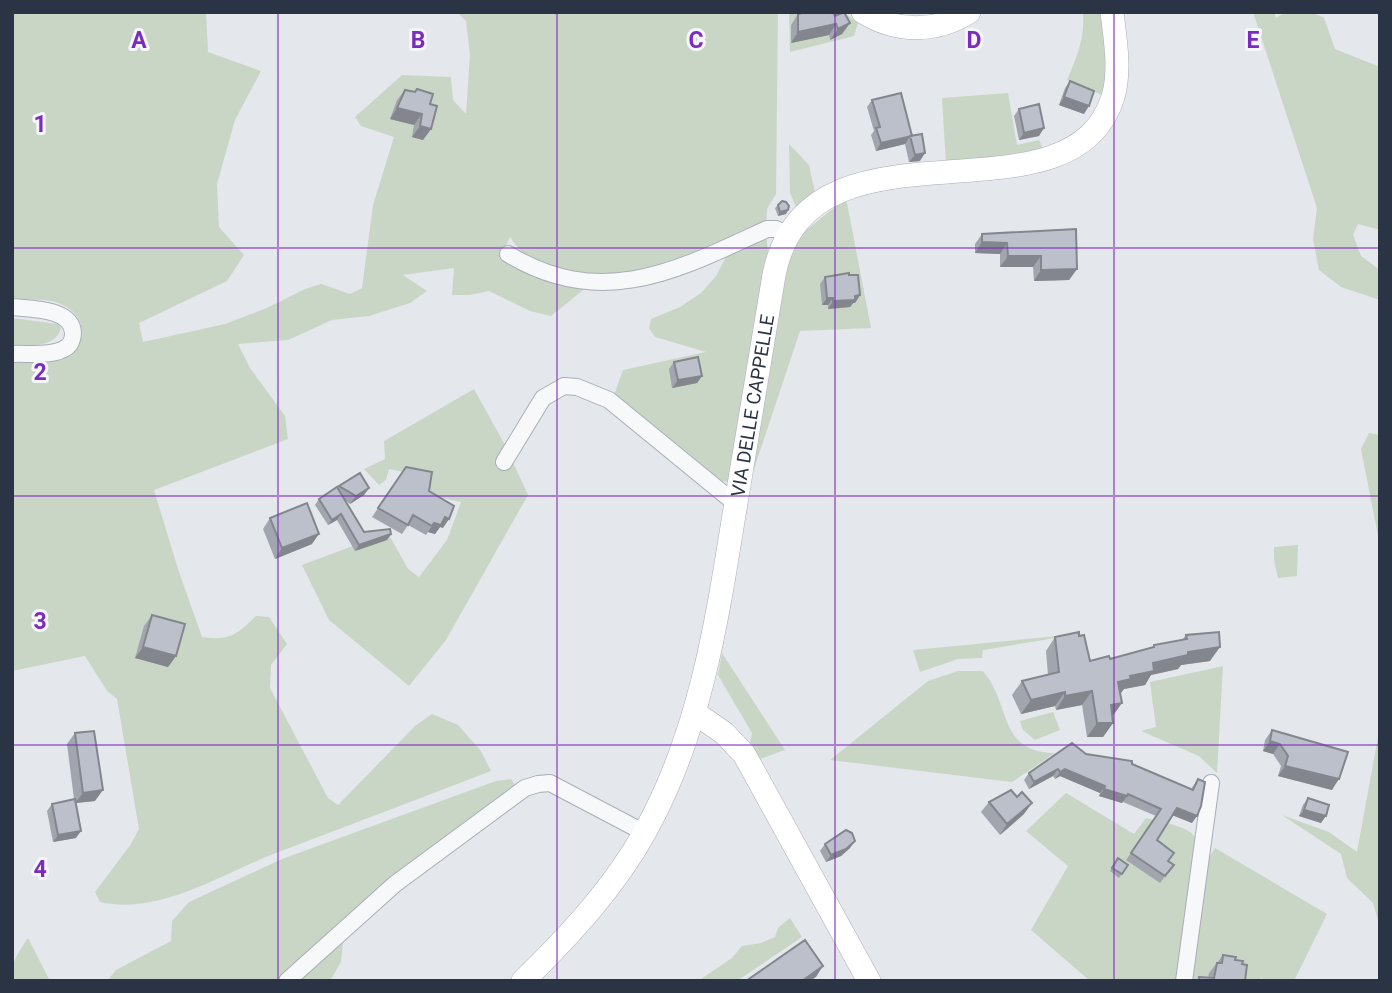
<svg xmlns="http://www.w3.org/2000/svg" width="1392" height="993" font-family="Roboto,sans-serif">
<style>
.green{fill:#c9d6c5}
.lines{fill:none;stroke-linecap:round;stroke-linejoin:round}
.street-casing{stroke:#a9aeb7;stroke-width:18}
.secondary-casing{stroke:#a9aeb7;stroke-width:24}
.street{stroke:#f7f8fa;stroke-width:16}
.secondary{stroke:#fff;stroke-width:23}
.wall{fill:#a1a5ae}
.shaded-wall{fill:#83868d}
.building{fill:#bbc0ca;stroke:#83868d;stroke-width:2}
.grid{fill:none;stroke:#7b2cbf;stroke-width:2;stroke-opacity:0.55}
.labels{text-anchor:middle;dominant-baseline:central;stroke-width:6;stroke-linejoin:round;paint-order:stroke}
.street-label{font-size:19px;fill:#2b3445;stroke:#f4f6f9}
.grid-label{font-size:23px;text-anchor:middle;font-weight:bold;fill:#7b2cbf;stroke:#f4f6f9;stroke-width:6;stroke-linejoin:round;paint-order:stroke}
</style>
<rect width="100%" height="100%" fill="#e4e7ec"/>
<path class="green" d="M12,12H206L208,52L261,71L235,120L217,184L219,227L244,255L227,281L139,323L143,342L225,324L267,308L305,289L321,284L350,294L362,288L373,205L394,137L361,126L355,117L402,75L451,77L453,100L466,114L470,55L466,21L457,12H778L776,194L767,209L766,226C739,238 711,256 683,263C631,278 543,290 510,237L502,254C527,279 553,285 588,286L551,316L530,311L489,291L470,295H452L454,268L403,275L427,291L410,303L369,316L332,320L288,340L238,344L250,368L285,416L288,439L154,490L178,569L202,637C229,641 237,635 256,616L269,617L287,644L271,665L270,688L328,798L338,805L415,726L432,714L458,725L481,751L491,771C420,798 348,826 276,853C223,873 159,916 100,902L95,892L131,844L139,829L117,699L107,691L85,656L12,671V361L71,356C91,333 82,309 52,301C39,299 25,300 12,298Z
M789,12H843L858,23L854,36L790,52Z
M1083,12H1105L1109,49L1104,96L1067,80C1077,57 1085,38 1083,12Z
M1253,12H1274L1276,18C1289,8 1311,10 1324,18L1335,49L1380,67V230L1358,224L1353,235L1361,256L1380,270V300L1341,287L1319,270L1313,239L1317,208Z
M1008,93L1017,145L1039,140L1043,149L946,165L942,98Z
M789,144L809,165L815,193L797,209L790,193Z
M846,198L871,328L800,331L753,472L786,271L799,236Z
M766,233L768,252L729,482L722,481L614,395L623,370L706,352L655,337L649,328L651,319L680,307L701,293L716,276L728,253Z
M12,318L58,324L61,328C55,349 30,344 12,346Z
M474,389L505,445L528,495L446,640L409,686L329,620L302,565L388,533L408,569L419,577L447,540L461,502L428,495L431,477L389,469L386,480L379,485L364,469L385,459L384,441Z
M1369,433L1380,435V546L1361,449Z
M1298,545L1297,576L1278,578L1274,560V547Z
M1079,634L983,650L982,658L958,659L920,672L913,650Z
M722,653L785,750L757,760L749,749L752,733L718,675Z
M1223,666L1217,773L1199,756L1141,731L1156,727L1150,682Z
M958,671H983C1012,705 997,752 1055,753L1012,782L830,760L928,681Z
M1053,712L1060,730L1035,740L1023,730L1020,721Z
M1380,726V927L1373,903L1347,878L1341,854L1282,815L1329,832L1357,852Z
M511,779L515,785L424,852L356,908L277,981H107L116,970L171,941L172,921L189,902L282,859L496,781Z
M1066,793L1134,834L1146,818C1162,823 1192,825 1198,842L1179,981H1090L1031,930L1068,866L1026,831Z
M1215,848L1327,914L1294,981H1267L1261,978L1259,981H1190L1203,868Z
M790,918L802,937L737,981H698L732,958L742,946L761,943L775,937L778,928Z
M28,938L50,981H15C8,964 19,952 28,938Z
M343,942L341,962L330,981H298Z"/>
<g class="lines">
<g class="street-casing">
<path id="street" d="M508,254C602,311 678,270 767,229H776L788,235
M12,307C30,309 72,308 73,333C73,338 71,344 67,347C54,357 27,353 12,354
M504,462L543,398L564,386L577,387L609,400L736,504
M287,981L395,884L525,788L538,784L550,783L645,833
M1184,981L1211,783"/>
</g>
<g class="secondary-casing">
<g id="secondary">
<path d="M863,12C897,33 936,33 969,12"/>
<path d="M695,713L724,733L744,754L869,981"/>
<path id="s1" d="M523,981C569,936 615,887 646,830C699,734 716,627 733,521C747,439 760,357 774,275C808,101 1070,235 1113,97C1121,70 1115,39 1112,12"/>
</g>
</g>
<use href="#street" class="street"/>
<use href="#secondary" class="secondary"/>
</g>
<path class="wall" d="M802,12H833L835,16L850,23L842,34L830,40L829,35L791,43V25L798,14Z
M1070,81L1084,114L1059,105L1065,88Z
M417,89L430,104L431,129L423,140L412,137L414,125L390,119L397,100L405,90L414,92Z
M872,100L912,136L920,161L909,162L905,144L876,151L871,135L874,131L867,107Z
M1019,109L1039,136L1019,140L1014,116Z
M778,205L788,210L786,214L778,216L775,208Z
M982,234L1077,269L1069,280L1034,281L1033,267H1000V254L975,253V244Z
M849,275L860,295L855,303H853L850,307L828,309V305H822L820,284L825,277Z
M674,362L702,376L697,383L672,388L669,369Z
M406,467L429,491L443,528L440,527L435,534L428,532L426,535L408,525L402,534L372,517Z
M339,486L369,488L364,495L350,504L345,500L364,532L391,534L387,540L355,551L337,520L328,525L315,505L319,499Z
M270,518L312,544L275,559L263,529Z
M152,615L176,656L168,667L135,658L144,626Z
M1186,635L1210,661L1181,665L1178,669L1151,675L1145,685L1124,689L1120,693L1112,717L1113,723L1103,737H1087L1082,705L1056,710L1055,706L1021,714L1012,695L1022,681L1048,675L1046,651L1055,637L1090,661L1110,659L1151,648L1154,645L1182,640Z
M1272,730L1332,790L1278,776L1281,766L1273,754L1263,751L1265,740Z
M75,733L95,801L76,803V838L53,842L47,811L52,804L74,799L67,744Z
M1086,754L1132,764L1191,789L1198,779L1192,823L1172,815L1157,840L1168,861L1174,865L1160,883L1126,860L1156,816L1123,802L1122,803L1099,796L1100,793L1060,776L1055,779L1053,776L1029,789L1024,780L1029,773Z
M1308,798L1321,823L1299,816L1303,805Z
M989,802L1024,814L1000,835L981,812Z
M825,844L850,848L841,856L826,862L820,851Z
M1118,858L1128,865L1119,878L1110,871Z
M1223,955L1242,964L1245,981H1197L1199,977L1208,978L1209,973Z"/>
<path class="shaded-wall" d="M850,23L842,34L830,40L838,29Z
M836,24L829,35L791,43L798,32Z
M1064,97L1089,106L1084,114L1059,105Z
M397,108L422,114L414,125L390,119Z
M420,126L431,129L423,140L412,137Z
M1044,128L1039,136L1019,140L1024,133Z
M910,136L905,144L876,151L881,143Z
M925,153L920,161L909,162L915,155Z
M788,210L786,214L778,216L780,212Z
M982,242L1007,243L1000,254L975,253Z
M1008,256H1041L1033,267H1000Z
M1077,269L1069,280L1034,281L1041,270Z
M860,295L855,303H853L850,307L828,309L833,301Z
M827,298H833L828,305H822Z
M702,376L697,383L672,388L678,380Z
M369,488L364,495L350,504L356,496Z
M341,514L337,520L328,525L332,520Z
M445,517L449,519L443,528L440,527L435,534L428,532L434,523Z
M319,534L312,544L275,559L282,548Z
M391,534L387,540L355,551L359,545Z
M143,647L176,656L168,667L135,658Z
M1220,647L1210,661L1181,665L1178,669L1151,675L1145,685L1124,689L1121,693L1108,696L1118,682L1153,663L1188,652Z
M1092,691L1082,705L1056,710L1065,696Z
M1065,692L1055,706L1021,714L1031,700Z
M1122,703L1112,717L1111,705Z
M1097,723H1113L1103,737H1087Z
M1270,741L1280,744L1273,754L1263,751Z
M1285,766L1339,779L1332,790L1278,776Z
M1058,769L1053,776L1029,789L1034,782Z
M1065,769L1105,786L1100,793L1060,776L1055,779L1060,772Z
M1104,789L1127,796L1122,803L1099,796Z
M103,790L95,801L75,803L83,793Z
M1032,803L1024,814L1000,835L1007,824Z
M1177,808L1197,816L1192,823L1172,815Z
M1304,810L1326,816L1321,823L1299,816Z
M81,831L76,838L53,842L58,835Z
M855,841L850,848L841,856L826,862L831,855Z
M823,966L816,977L810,981H802Z"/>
<path class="building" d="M805,12H833L835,16L844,12L850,23L838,29L836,24L798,32V14Z
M1070,81L1094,91L1089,106L1064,97Z
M417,89L433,94L430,104L437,106L431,129L420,126L422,114L397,108L405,90L415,92Z
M901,93L912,136L881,143L876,128L880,127L872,100Z
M1039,104L1044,128L1024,133L1019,109Z
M922,134L925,153L915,155L910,136Z
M782,201L786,202L789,206L788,210L780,212L778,205Z
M1076,229L1077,269L1041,270V256H1008L1007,243L982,242V234Z
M849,273V275H858L860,295L855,296V300L833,301V298H827L825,277Z
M698,357L702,376L678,380L674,362Z
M406,467L432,472L429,491L454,506L449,519L445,517L441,525L434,523L432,526L413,515L408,525L378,508Z
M360,473L369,488L356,496L339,486Z
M337,487L364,532L390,529L391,534L359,545L341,514L332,520L319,499Z
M307,503L319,534L282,548L270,518Z
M152,615L185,624L176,656L143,647Z
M1079,632V636L1084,635L1090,661L1109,656L1110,659L1154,647V645L1187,639L1186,635L1219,632L1220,647L1188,652V655L1153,663L1154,671L1130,676L1131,679L1118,682L1122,703L1111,705L1113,723H1097L1092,691L1065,696V692L1031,700L1022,681L1059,672L1055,637Z
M1272,730L1348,752L1339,779L1285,766L1288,756L1280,744L1270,741Z
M94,731L103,790L83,793L75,733Z
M1072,743L1086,754L1132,761V764L1193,790L1198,779L1205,782L1201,806L1197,816L1177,808L1157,840L1174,853L1168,861L1174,865L1165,876L1131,853L1161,809L1128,794L1127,796L1104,789L1105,786L1065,769L1060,772L1058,769L1034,782L1029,773Z
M1011,790L1017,797L1022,792L1032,803L1007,824L989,802Z
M1308,798L1329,805L1326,816L1304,810Z
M75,799L81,831L58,835L52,804Z
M846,830L852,833L855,841L846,849L831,855L825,844Z
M1118,858L1128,865L1122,874L1112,868Z
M805,940L823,966L802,981H746Z
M1223,955L1236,957L1235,960L1243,961L1242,964L1247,965L1245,981H1199V977L1214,978L1217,963H1222Z"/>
<path class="grid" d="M278,12V981M557,12V981M835,12V981M1114,12V981M12,248H1380M12,496H1380M12,745H1380"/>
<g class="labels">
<g class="street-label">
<text stroke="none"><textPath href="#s1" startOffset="635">VIA DELLE CAPPELLE</textPath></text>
</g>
</g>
<g class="grid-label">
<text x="139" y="48">A</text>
<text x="418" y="48">B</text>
<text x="696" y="48">C</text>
<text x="974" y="48">D</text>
<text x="1253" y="48">E</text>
<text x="40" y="132">1</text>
<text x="40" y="380">2</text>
<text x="40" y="629">3</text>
<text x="40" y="877">4</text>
</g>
<rect width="1392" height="993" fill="none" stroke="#2b3445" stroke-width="28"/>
</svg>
